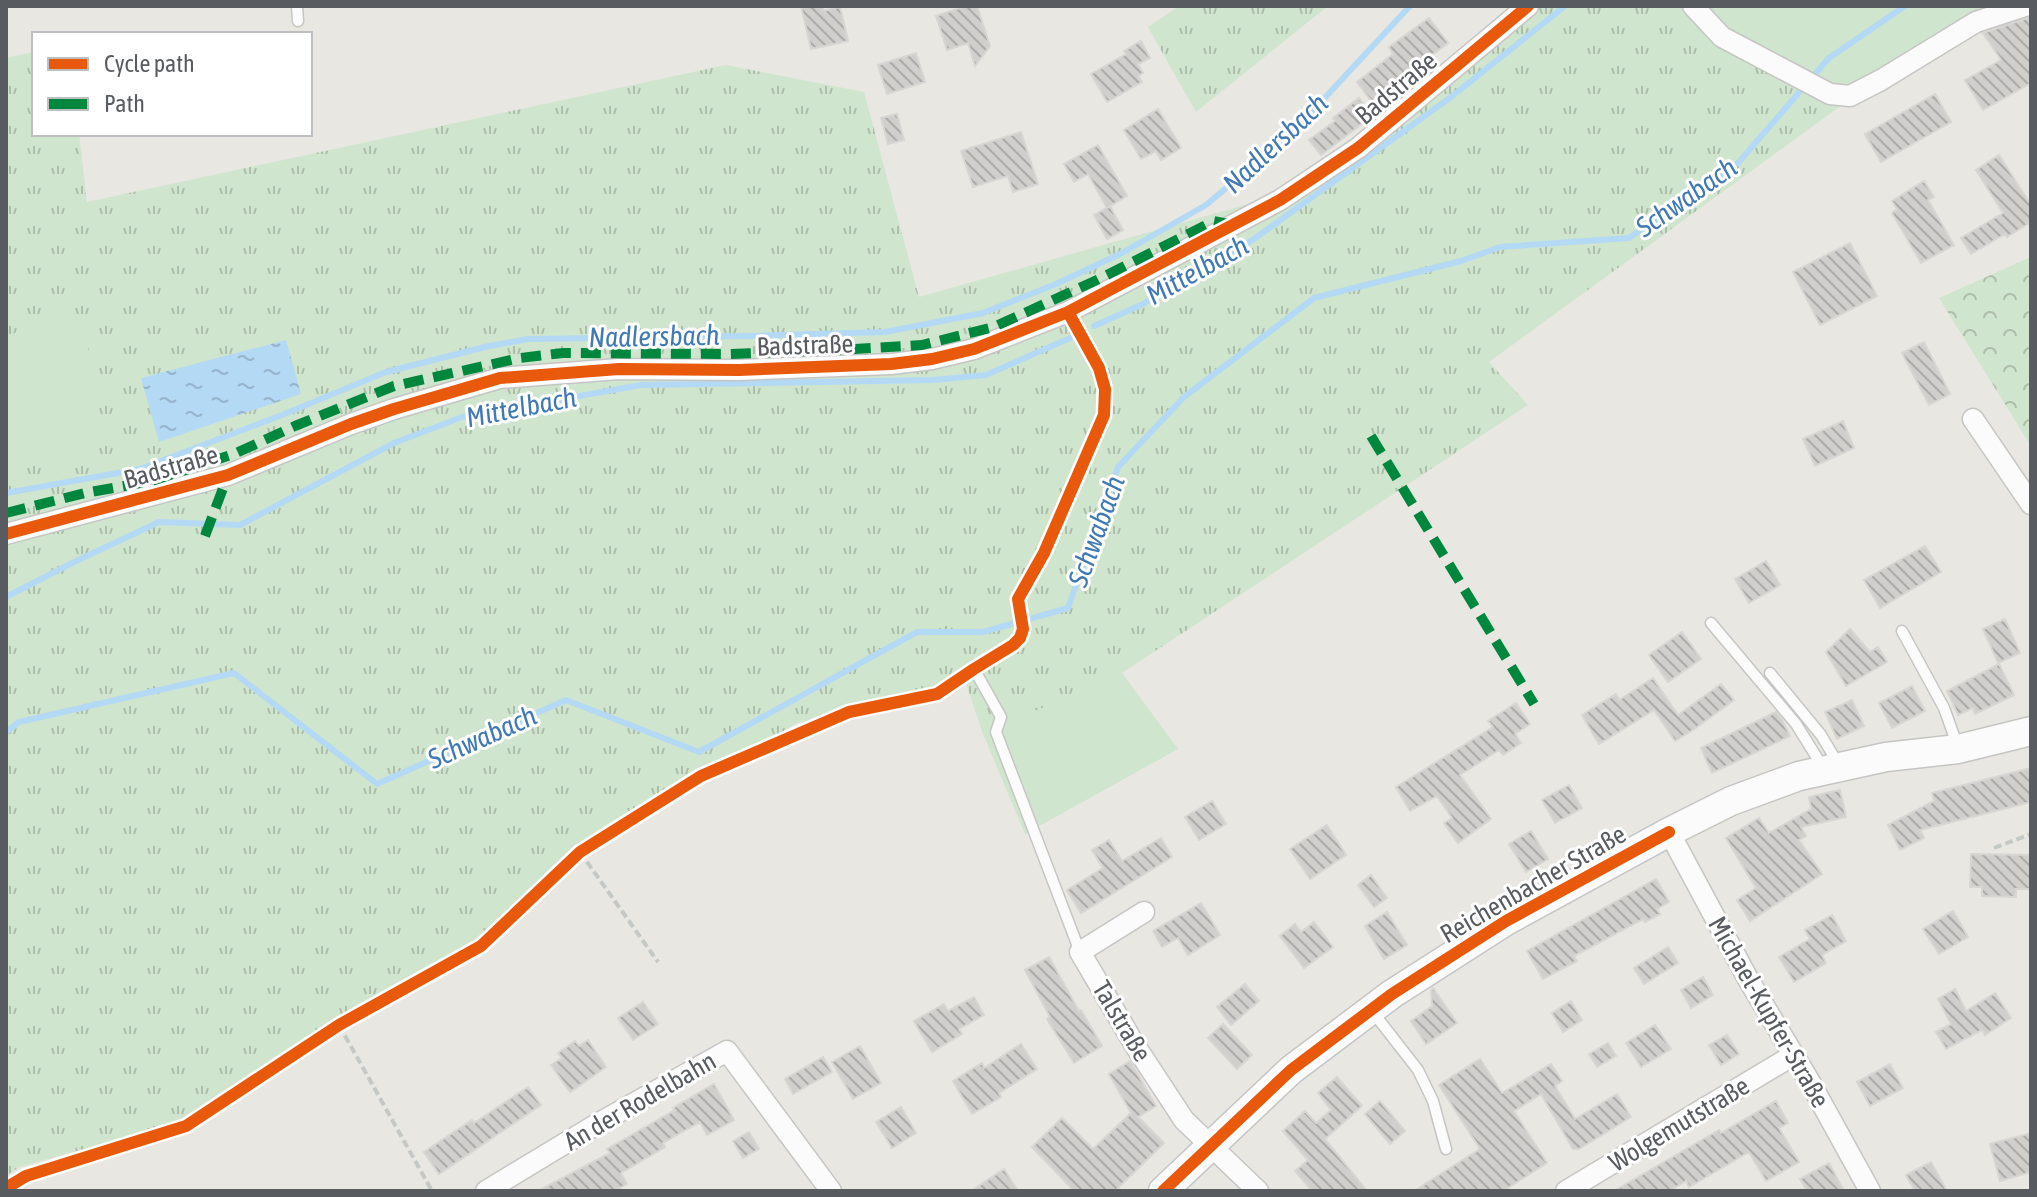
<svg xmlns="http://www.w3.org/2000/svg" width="2037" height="1197" font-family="'Asap Condensed',sans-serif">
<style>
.grass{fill:url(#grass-tufts)}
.park{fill:url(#park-crowns)}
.garden{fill:#d0e5cd}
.water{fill:url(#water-ripples)}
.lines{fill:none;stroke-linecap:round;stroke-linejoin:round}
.stream{stroke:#b4d9f5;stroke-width:6}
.building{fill:url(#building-back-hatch);stroke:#d8d6d2;stroke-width:2}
.lane-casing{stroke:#c5c5c4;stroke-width:13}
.street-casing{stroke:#c5c5c4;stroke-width:23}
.secondary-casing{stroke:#c5c5c4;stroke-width:31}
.path{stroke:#c4c9c6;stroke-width:4;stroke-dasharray:8 4;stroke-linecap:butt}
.lane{stroke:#fcfbfb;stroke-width:10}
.street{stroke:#fcfbfb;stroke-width:20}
.secondary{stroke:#fcfbfb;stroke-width:28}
.quiet{stroke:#00873e;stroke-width:10;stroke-dasharray:20 10;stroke-linecap:butt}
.cycleway-casing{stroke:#fff;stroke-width:17}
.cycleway{stroke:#e8590c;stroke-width:12}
.labels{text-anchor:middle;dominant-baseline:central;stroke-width:6;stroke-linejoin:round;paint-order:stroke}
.street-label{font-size:26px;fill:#585c60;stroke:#fff}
.water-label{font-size:28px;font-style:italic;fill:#4079b6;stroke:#fff}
</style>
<defs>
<pattern id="grass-tufts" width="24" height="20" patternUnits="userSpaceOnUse" patternTransform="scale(2)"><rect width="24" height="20" fill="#d0e5cd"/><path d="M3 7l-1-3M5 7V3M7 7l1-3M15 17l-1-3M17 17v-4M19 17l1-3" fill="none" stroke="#acbdaa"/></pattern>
<pattern id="park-crowns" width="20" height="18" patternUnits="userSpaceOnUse" patternTransform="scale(2)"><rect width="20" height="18" fill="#d0e5cd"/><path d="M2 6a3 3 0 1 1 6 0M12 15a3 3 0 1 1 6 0" fill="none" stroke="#acbdaa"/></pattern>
<pattern id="water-ripples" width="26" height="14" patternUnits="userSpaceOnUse" patternTransform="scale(2)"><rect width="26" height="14" fill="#b4d9f5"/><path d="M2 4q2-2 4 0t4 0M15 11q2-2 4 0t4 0" fill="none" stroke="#95b3ca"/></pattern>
<pattern id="building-back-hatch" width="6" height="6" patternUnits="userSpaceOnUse" patternTransform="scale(2)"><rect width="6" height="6" fill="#d0cfcc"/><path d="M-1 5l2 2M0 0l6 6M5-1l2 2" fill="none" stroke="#acaba9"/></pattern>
</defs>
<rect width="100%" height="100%" fill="#e8e7e2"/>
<path class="grass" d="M1179,6H1328L1196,112L1148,27Z
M1522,6H1689L1850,99L1489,362L1528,405L1122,673L983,734L966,683L797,723L586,848L487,940L183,1122L19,1167L6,1176V58L34,52V134H79L87,202L726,65L864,92L919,297L1277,196Z"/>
<path class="park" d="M2031,257V446L1939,298Z"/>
<path class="garden" d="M1689,6H2011L1850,99L1694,14Z
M61,316L75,320L86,337L106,446L12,465L6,460V336Z
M1122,673L1178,749L1025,834L983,734Z"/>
<path class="water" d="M286,340L301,394L159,442L141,378Z"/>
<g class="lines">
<path class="stream" d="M1094,326L1143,304L1254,239L1451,97L1565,6
M6,493L140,469L282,415L386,372L489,346L528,339L747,336L885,332L983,313L1056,284L1122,253L1206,205L1293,132L1410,6
M6,597L74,562L159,522L240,525L394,443L462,417L641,385L933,380L986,375L1070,338
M6,732L19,722L234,673L377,784L566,700L699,752L917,632H983L1068,608L1118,467L1184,397L1314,298L1461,261L1500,247L1629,238L1738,163L1829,58L1905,6"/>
</g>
<path class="building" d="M801,6H823V11L840,7L848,41L811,49Z
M966,6H977L990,46L975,66L968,43L947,50L936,16Z
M2031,17V83L1983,110L1965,80L2001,60L1983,33Z
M1429,18L1448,43L1394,83L1395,85L1372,102L1357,82L1393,54L1389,47Z
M1141,41L1150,58L1138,64L1143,73L1138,76L1142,82L1107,102L1091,74L1126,54L1124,51Z
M916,53L925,82L887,94L878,65Z
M1935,94L1951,122L1881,162L1865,134Z
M1359,98L1372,116L1321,155L1309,140L1335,121L1333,118Z
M1158,109L1181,148L1161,160L1156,151L1141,159L1124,130Z
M897,114L904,140L888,144L881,118Z
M1021,132L1038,184L1013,192L1008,176L973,187L961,151Z
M1098,145L1127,196L1107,208L1088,174L1074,182L1064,164Z
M1999,155L2031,205V222L2007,237L2005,234L1971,254L1961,238L2003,213L1976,170Z
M1924,181L1934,197L1928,200L1954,245L1921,263L1892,213L1897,209L1892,201Z
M1110,206L1123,230L1107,239L1094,215Z
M1850,243L1877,296L1820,325L1793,272Z
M1924,342L1950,394L1929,405L1902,353Z
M1843,421L1854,448L1815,466L1803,439Z
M1925,546L1941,572L1880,608L1864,580Z
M1766,561L1780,585L1749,603L1735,579Z
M2005,619L2020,653L1998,663L1983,629Z
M1850,629L1870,652L1878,647L1887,662L1846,686L1826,652Z
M1682,632L1701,659L1668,682L1649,655Z
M1999,664L2014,695L1975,714L1973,708L1958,715L1947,691Z
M1653,678L1678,715L1721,684L1734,700L1693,730L1675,741L1654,710L1599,744L1582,715L1616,694L1619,700Z
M1912,686L1925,711L1892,728L1879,703Z
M1852,700L1864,726L1837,739L1825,712Z
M1516,703L1530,724L1515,734L1521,743L1503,755L1499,750L1460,775L1491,819L1458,843L1444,823L1452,818L1437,796L1410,811L1396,787L1493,727L1488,721Z
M1776,712L1782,720L1790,736L1712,773L1701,748Z
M2031,768V802L1920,830L1924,838L1900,850L1888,825L1934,801L1932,793Z
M1569,785L1582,808L1555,823L1542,800Z
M1840,790L1846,817L1801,827L1806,836L1799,840L1822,874L1750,921L1737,900L1756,888L1726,838L1759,818L1769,833L1811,809L1809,797Z
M1212,801L1226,824L1199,840L1185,817Z
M1327,825L1346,855L1310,879L1290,849Z
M1531,831L1548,859L1526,872L1509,844Z
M1161,838L1172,857L1081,913L1067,890L1103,868L1092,850L1109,840L1122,861Z
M1971,854L2031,855V889H2016V897L1982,896V887H1970Z
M1371,875L1387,898L1374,907L1358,885Z
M1656,879L1669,902L1657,909L1660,914L1645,922L1643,919L1574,956L1577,961L1543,979L1527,951Z
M1201,903L1220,935L1188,955L1178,938L1162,947L1153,931Z
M1953,911L1968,937L1939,954L1923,929Z
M1387,912L1407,945L1384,959L1365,926Z
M1832,915L1846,941L1822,955L1826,963L1794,982L1779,957L1810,939L1805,930Z
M1314,922L1333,947L1304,968L1280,936L1295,924L1301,932Z
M1668,947L1678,963L1644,984L1634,968Z
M1049,957L1079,1011L1081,1010L1102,1046L1074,1063L1047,1019L1050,1017L1025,970Z
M1703,977L1713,995L1691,1008L1681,990Z
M1245,984L1259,1001L1231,1025L1217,1007Z
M1433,988L1457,1023L1426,1044L1411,1021L1432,1006L1431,990Z
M1955,989L1966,1011L1995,993L2011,1018L1985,1035L1982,1030L1946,1049L1936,1032L1951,1024L1938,999Z
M974,997L984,1015L959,1029L962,1034L932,1052L914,1021L944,1004L948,1011Z
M1571,1001L1582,1020L1563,1032L1552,1013Z
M643,1002L658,1024L633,1040L618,1018Z
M1223,1024L1252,1055L1237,1069L1208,1038Z
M1655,1025L1671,1049L1641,1067L1626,1043Z
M1727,1035L1739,1054L1721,1065L1709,1045Z
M588,1040L606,1067L570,1092L551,1065L562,1058L558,1053L575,1041L579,1046Z
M1608,1043L1616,1056L1597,1067L1589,1054Z
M1021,1044L1037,1069L999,1093L1001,1097L972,1114L953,1081L982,1063L984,1068Z
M860,1046L881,1083L853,1099L832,1062Z
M823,1057L832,1072L793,1094L785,1079Z
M1480,1059L1502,1093L1551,1064L1562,1081L1555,1086L1575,1119L1617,1094L1631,1117L1579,1149H1573L1541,1094L1514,1111L1547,1163L1503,1191H1414L1480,1149L1439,1085Z
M1130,1061L1156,1106L1138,1117L1164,1143L1115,1191H1074L1032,1147L1062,1118L1093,1149L1131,1113L1109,1074Z
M1890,1064L1903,1088L1870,1106L1857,1082Z
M1337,1077L1362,1106L1325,1139L1367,1191H1312L1295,1171L1308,1160L1283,1131L1305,1111L1316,1123L1331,1110L1318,1093Z
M714,1084L734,1120L707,1135L700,1122L663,1143L665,1147L621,1173L627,1184L615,1191H538L610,1153L607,1149L675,1110L673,1108Z
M528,1087L541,1105L439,1174L424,1152L472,1120L474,1123Z
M1380,1101L1405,1131L1390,1144L1365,1114Z
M1776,1101L1788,1123L1779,1128L1799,1162L1766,1181L1749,1152L1689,1187L1686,1181L1669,1191H1614L1719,1130L1721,1133Z
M901,1107L916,1133L892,1148L876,1122Z
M749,1132L759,1149L743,1158L733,1141Z
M2031,1133V1172L2000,1181L1990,1144Z
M1931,1162L1947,1191H1915L1906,1175Z
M1829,1163L1844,1191H1807L1800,1179Z
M1004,1169L1018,1191H971Z"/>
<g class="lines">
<g class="lane-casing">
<path id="lane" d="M297,6L298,21
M1711,623L1796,724L1824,769
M1902,631L1944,708L1958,747
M974,669L1001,717L996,732L1080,952
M1770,673L1821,735L1839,765
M1372,1011L1418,1070L1433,1101L1446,1149"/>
</g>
<g class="street-casing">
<path id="street" d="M1693,6L1722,37L1830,94L1850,96L1881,80L1976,22L2025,6
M1973,419L2031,504
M6,534L228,475L351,424L394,409L500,378L619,369L739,370L891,364L932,359L974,349L1068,312L1280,200L1358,148L1528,6
M1669,832L1748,979L1811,1084L1870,1191
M1144,912L1080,952L1136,1047L1184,1120L1258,1191
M486,1191L592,1127L727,1051L831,1191
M1566,1191L1792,1056"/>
</g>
<g class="secondary-casing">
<path id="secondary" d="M1163,1191L1291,1070L1392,994L1506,921L1669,832L1731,801L1799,776L1886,757L1958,749L2031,731"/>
</g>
<path class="path" d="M1994,848L2031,834
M580,852L658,962
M339,1025L432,1191"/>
<use href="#lane" class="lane"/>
<use href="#street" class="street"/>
<use href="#secondary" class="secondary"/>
<path class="quiet" d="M1371,436L1534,704
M6,513L85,493L152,481L234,454L295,426L394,386L520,358L563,353L729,354L838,350L922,345L994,327L1097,280L1214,221L1234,225
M205,536L228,475"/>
<g class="cycleway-casing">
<path id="cycleway" d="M6,534L228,475L351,424L394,409L500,378L619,369L739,370L891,364L932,359L974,349L1068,312L1280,200L1358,148L1528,6
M6,1188L26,1176L186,1126L339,1025L481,946L580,852L701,776L849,712L937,694L974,669L1013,645L1020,638L1023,629L1018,599L1044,553L1104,415L1105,389L1099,368L1068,312
M1163,1191L1291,1070L1392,994L1506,921L1669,832"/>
</g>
<use href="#cycleway" class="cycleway"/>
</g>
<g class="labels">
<g class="street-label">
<text transform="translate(1396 88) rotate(-40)">Badstraße</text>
<text transform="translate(805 345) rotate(-2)">Badstraße</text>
<text transform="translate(171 467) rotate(-16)">Badstraße</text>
<text transform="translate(1533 884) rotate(-30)">Reichenbacher Straße</text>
<text transform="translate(1769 1012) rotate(60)">Michael-Kupfer-Straße</text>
<text transform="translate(1122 1021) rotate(59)">Talstraße</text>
<text transform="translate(640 1101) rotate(-30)">An der Rodelbahn</text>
<text transform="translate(1679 1124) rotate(-31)">Wolgemutstraße</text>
</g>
<g class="water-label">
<text transform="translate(1275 143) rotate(-43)">Nadlersbach</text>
<text transform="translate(1686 197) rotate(-35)">Schwabach</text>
<text transform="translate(1197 270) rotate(-29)">Mittelbach</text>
<text transform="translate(654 336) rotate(-1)">Nadlersbach</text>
<text transform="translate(521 407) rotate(-11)">Mittelbach</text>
<text transform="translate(1096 531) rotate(-70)">Schwabach</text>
<text transform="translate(482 737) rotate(-24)">Schwabach</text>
</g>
</g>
<rect width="2037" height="1197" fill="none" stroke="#585c60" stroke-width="16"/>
<rect x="32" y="32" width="280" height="104" fill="#ffffff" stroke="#bcbebf" stroke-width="2"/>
<rect x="48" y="58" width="40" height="12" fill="#e8590c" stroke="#bcbebf" stroke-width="2"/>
<text x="104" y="72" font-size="24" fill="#585c60">Cycle path</text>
<rect x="48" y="98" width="40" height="12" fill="#00873e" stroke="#bcbebf" stroke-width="2"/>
<text x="104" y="112" font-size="24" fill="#585c60">Path</text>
</svg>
